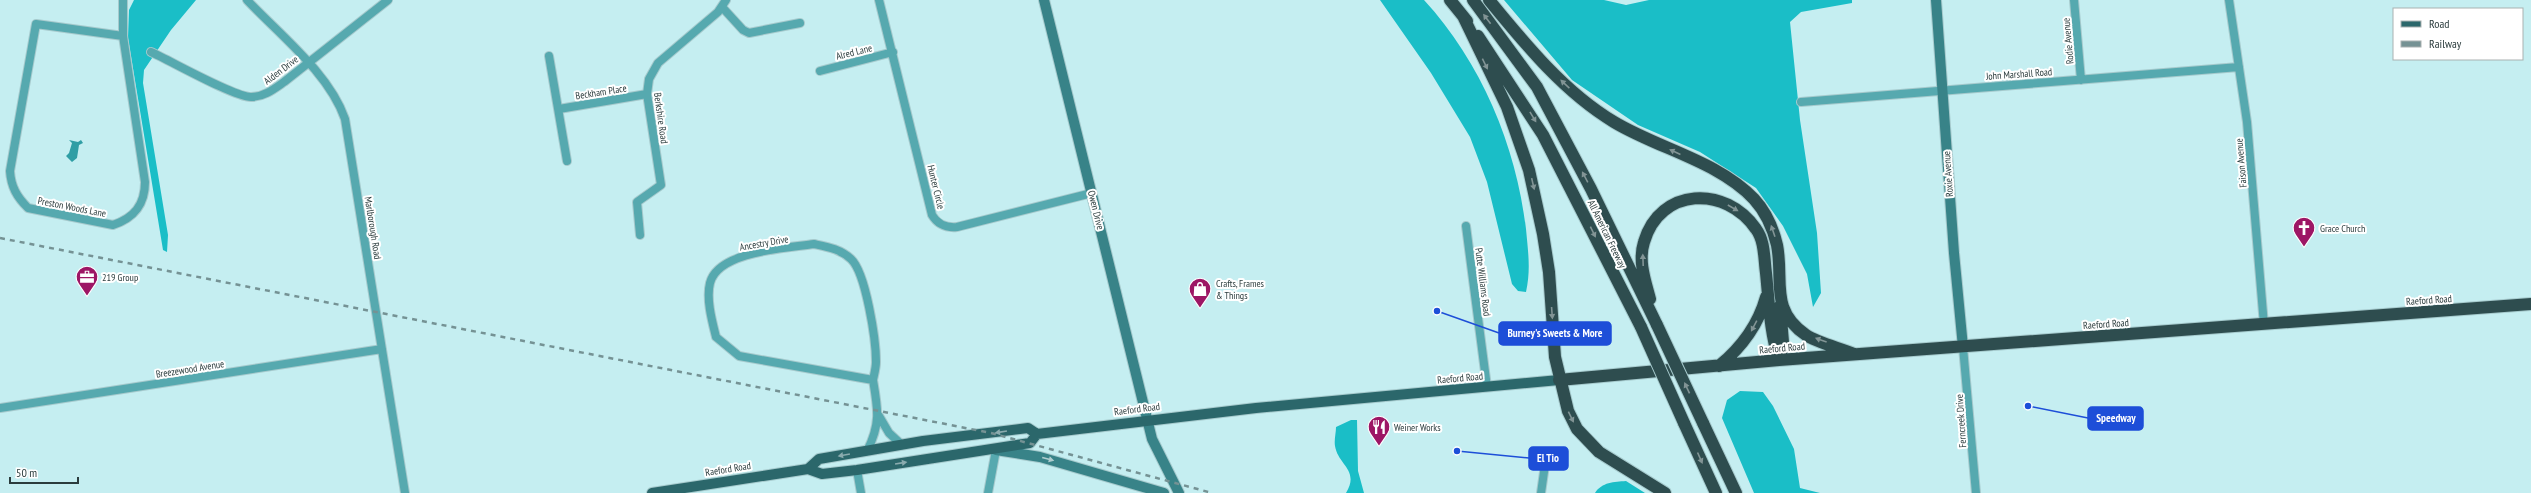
<svg xmlns="http://www.w3.org/2000/svg" width="2531" height="493" font-family="'PT Sans Narrow',sans-serif">
<style>
.forest{fill:#1abec7}
.water{fill:#2f9ea5}
.lines{fill:none;stroke-linecap:round;stroke-linejoin:round}
.street-casing{stroke:#a6cacd;stroke-width:10}
.secondary-casing{stroke:#a6cacd;stroke-width:12}
.primary-casing{stroke:#a6cacd;stroke-width:12}
.highway-casing{stroke:#a6cacd;stroke-width:14}
.street{stroke:#56a9af;stroke-width:8}
.secondary{stroke:#388388;stroke-width:10}
.primary{stroke:#2b676b;stroke-width:10}
.highway{stroke:#2e4d4f;stroke-width:12}
.rail{stroke:#759294;stroke-width:2.5;stroke-dasharray:5 5;stroke-linecap:butt}
.highway-bridge-casing{stroke:#a6cacd;stroke-width:14;stroke-linecap:butt}
.highway-bridge{stroke:#2e4d4f;stroke-width:12}
.oneway{fill:#829495}
.oneway2{fill:#8aabae}
.oneway3{fill:#afcdcf}
.labels{text-anchor:middle;dominant-baseline:central;stroke-width:4;stroke-linejoin:round;paint-order:stroke}
.street-label{font-size:10px;fill:#2b3c3d;stroke:#fff}
.poi-label{font-size:10px;fill:#2b3c3d;stroke:#fff;text-anchor:start}
.leader{fill:none;stroke:#1d4ed8;stroke-width:1.5}
.callout-dot{fill:#1d4ed8;stroke:#fff;stroke-width:1.5}
.callout{fill:#1d4ed8;stroke:#1d4ed8;stroke-width:1.5}
.callout-label{font-size:11px;text-anchor:middle;font-weight:bold;fill:#fff}
</style>
<rect width="100%" height="100%" fill="#c5eef1"/>
<path class="forest" d="M134,0H196L171,30L144,70L143,83L168,235L167,252L163,250L128,38L129,10Z
M1380,0H1424C1481,62 1516,145 1526,229C1528,251 1531,270 1526,292L1518,291L1512,284L1487,182L1470,137L1431,73Z
M1504,0H1604L1626,5L1649,0H1852V3L1801,12L1790,22L1800,120L1817,233L1821,293L1813,307L1807,274L1783,226L1756,188L1700,152L1638,125L1572,80Z
M1740,391L1763,392L1773,406L1794,449L1800,488L1820,493H1754L1722,418L1727,400Z
M1351,420H1357L1358,471L1364,493H1346C1360,470 1338,465 1335,446C1334,440 1336,433 1336,427Z
M1626,481L1645,493H1595C1602,482 1614,482 1626,481Z"/>
<path class="water" d="M69,140L78,142L81,140L83,143L79,145L77,158L72,162L66,156L69,153L72,143Z"/>
<g class="lines">
<g class="street-casing">
<path id="street" d="M247,0C280,35 329,73 345,119L405,493
M879,0L932,215C938,225 946,228 957,227L1092,193
M2074,0L2081,80
M2229,0L2247,122L2264,325
M722,7L743,30L749,33L800,23
M36,24L123,36L145,182C145,205 134,218 113,225L28,208C17,197 11,187 10,171Z
M123,36V0
M151,52C171,61 234,97 251,97C264,97 274,89 284,82L388,0
M549,56L567,161
M820,71L893,52
M1801,102L2239,67
M559,109L647,94
M1466,226L1487,387
M640,235L637,202L661,185L647,94L649,79L658,63L718,12L726,0
M814,244C828,247 840,249 851,259C866,273 876,340 876,362C876,368 874,375 873,380L739,356L716,337C712,321 706,299 710,283C718,251 787,248 814,244Z
M1963,347L1976,493
M0,408L382,349
M879,416L889,433L902,445
M867,451C881,424 878,409 873,380
M857,470L861,493
M988,493L996,450
M1541,493L1545,465"/>
</g>
<g class="secondary-casing">
<path id="secondary" d="M1044,0L1152,439L1179,493
M1936,0L1954,253L1963,347
M996,450L1040,457L1164,493"/>
</g>
<g class="primary-casing">
<path id="primary" d="M808,469L819,459L923,441L1028,428L1037,434
M652,493L808,469L822,474L857,470L1030,443L1037,434L1256,408L1559,380"/>
</g>
<g class="highway-casing">
<path id="highway" d="M1450,0L1467,21
M1473,0L1537,87L1591,189L1657,325
M1489,0C1525,44 1564,92 1614,122C1659,149 1718,161 1754,199C1766,212 1773,228 1777,245C1784,280 1769,310 1806,335C1818,343 1840,348 1854,354
M1463,16L1507,107L1529,170L1543,234L1549,272L1555,357L1568,411L1577,429L1599,452L1665,493
M1478,36L1543,135L1641,327
M1650,299C1645,280 1638,261 1644,242C1660,187 1726,185 1756,229C1765,241 1764,259 1766,273C1769,303 1770,332 1779,360
M1780,359L1783,342L1780,306
M1719,366C1742,347 1758,326 1766,297
M1559,380L1779,360L2531,304
M1684,423L1716,493
M1703,423L1736,493"/>
</g>
<use href="#street" class="street"/>
<use href="#secondary" class="secondary"/>
<use href="#primary" class="primary"/>
<use href="#highway" class="highway"/>
<path class="rail" d="M0,238L991,433L1212,493"/>
<g class="highway-bridge-casing">
<path id="highway-bridge" d="M1657,325L1703,423
M1641,327L1684,423"/>
</g>
<use href="#highway-bridge" class="highway-bridge"/>
</g>
<defs><path id="oneway-solid" d="M-6-.8H1V-3.2L6.5 0L1 3.2V.8H-6Z"/></defs>
<g class="oneway">
<use href="#oneway-solid" transform="translate(1487 19) rotate(-127)"/>
<use href="#oneway-solid" transform="translate(1485 64) rotate(64)"/>
<use href="#oneway-solid" transform="translate(1565 84) rotate(-137)"/>
<use href="#oneway-solid" transform="translate(1533 117) rotate(59)"/>
<use href="#oneway-solid" transform="translate(1675 152) rotate(-155)"/>
<use href="#oneway-solid" transform="translate(1585 177) rotate(-118)"/>
<use href="#oneway-solid" transform="translate(1533 184) rotate(77)"/>
<use href="#oneway-solid" transform="translate(1733 208) rotate(30)"/>
<use href="#oneway-solid" transform="translate(1773 231) rotate(-109)"/>
<use href="#oneway-solid" transform="translate(1593 232) rotate(64)"/>
<use href="#oneway-solid" transform="translate(1643 260) rotate(-92)"/>
<use href="#oneway-solid" transform="translate(1552 313) rotate(86)"/>
<use href="#oneway-solid" transform="translate(1754 326) rotate(118)"/>
<use href="#oneway-solid" transform="translate(1821 340) rotate(-160)"/>
<use href="#oneway-solid" transform="translate(1687 388) rotate(-115)"/>
<use href="#oneway-solid" transform="translate(1571 417) rotate(64)"/>
<use href="#oneway-solid" transform="translate(1700 458) rotate(66)"/>
</g>
<g class="oneway2">
<use href="#oneway-solid" transform="translate(1001 432) rotate(171)"/>
<use href="#oneway-solid" transform="translate(844 455) rotate(170)"/>
<use href="#oneway-solid" transform="translate(901 463) rotate(-9)"/>
</g>
<use class="oneway3" href="#oneway-solid" transform="translate(1048 459) rotate(15)"/>
<defs>
<g id="church-pin" transform="scale(1.15)"><path d="M0 17L-7.5 6A9.5 9.5 0 1 1 7.5 6Z" fill="#9d1665" stroke="#fff"/><path d="M-1.2-6h2.4v3.5h3.3v2.4h-3.3V6h-2.4V-.1h-3.3v-2.4h3.3Z" fill="#fff"/></g>
<g id="office-pin" transform="scale(1.15)"><path d="M0 17L-7.5 6A9.5 9.5 0 1 1 7.5 6Z" fill="#9d1665" stroke="#fff"/><path d="M-6-3h4V-5.5h4V-3h4V5H-6ZM-1-4.5V-3h2v-1.5ZM-6 0V1H6V0Z" fill="#fff"/></g>
<g id="shop-pin" transform="scale(1.15)"><path d="M0 17L-7.5 6A9.5 9.5 0 1 1 7.5 6Z" fill="#9d1665" stroke="#fff"/><path d="M-5-2.5h2.3a2.7 3.5 0 0 1 5.4 0H5L5.5 6h-11ZM-1.5-2.5h3a1.5 2.3 0 0 0-3 0Z" fill="#fff"/></g>
<g id="restaurant-pin" transform="scale(1.15)"><path d="M0 17L-7.5 6A9.5 9.5 0 1 1 7.5 6Z" fill="#9d1665" stroke="#fff"/><path d="M-5-6h1v4h1v-4h1v4h1v-4h1v5L-1.5 .5V6h-2V.5L-5-1ZM5-6V6H3V1.5H1.5Q1.5-4 5-6Z" fill="#fff"/></g>
</defs>
<g fill-rule="evenodd">
<use href="#church-pin" x="2304" y="228"/>
<use href="#office-pin" x="87" y="277"/>
<use href="#shop-pin" x="1200" y="289"/>
<use href="#restaurant-pin" x="1379" y="427"/>
</g>
<g class="labels">
<g class="street-label">
<text transform="translate(2068 41) rotate(-95)">Rodie Avenue</text>
<text transform="translate(854 52) rotate(-14)">Alred Lane</text>
<text transform="translate(281 70) rotate(-37)">Alden Drive</text>
<text transform="translate(2019 74) rotate(-4)">John Marshall Road</text>
<text transform="translate(601 92) rotate(-9)">Beckham Place</text>
<text transform="translate(661 118) rotate(82)">Berkshire Road</text>
<text transform="translate(2241 163) rotate(-95)">Faison Avenue</text>
<text transform="translate(1948 174) rotate(-94)">Roxie Avenue</text>
<text transform="translate(936 187) rotate(76)">Hunter Circle</text>
<text transform="translate(72 207) rotate(11)">Preston Woods Lane</text>
<text transform="translate(1096 210) rotate(76)">Owen Drive</text>
<text transform="translate(373 228) rotate(81)">Marlborough Road</text>
<text transform="translate(1607 234) rotate(64)">All American Freeway</text>
<text transform="translate(764 243) rotate(-10)">Ancestry Drive</text>
<text transform="translate(1483 282) rotate(83)">Putte Williams Road</text>
<text transform="translate(2429 300) rotate(-4)">Raeford Road</text>
<text transform="translate(2106 324) rotate(-4)">Raeford Road</text>
<text transform="translate(1782 348) rotate(-5)">Raeford Road</text>
<text transform="translate(190 369) rotate(-9)">Breezewood Avenue</text>
<text transform="translate(1460 378) rotate(-5)">Raeford Road</text>
<text transform="translate(1137 409) rotate(-7)">Raeford Road</text>
<text transform="translate(1961 421) rotate(-94)">Ferncreek Drive</text>
<text transform="translate(728 469) rotate(-9)">Raeford Road</text>
</g>
<g class="poi-label">
<text x="2320" y="228">Grace Church</text>
<text x="102" y="277">219 Group</text>
<text x="1216" y="283">Crafts, Frames<tspan x="1216" dy="12">&amp; Things</tspan></text>
<text x="1394" y="427">Weiner Works</text>
</g>
</g>
<path class="leader" d="M1437 311L1499 333M2028 406L2088 418M1457 451L1529 458"/>
<g class="callout-dot">
<circle cx="1437" cy="311" r="4"/>
<circle cx="2028" cy="406" r="4"/>
<circle cx="1457" cy="451" r="4"/>
</g>
<g class="callout">
<rect x="1499" y="322" width="112" height="23" rx="4"/>
<rect x="2088" y="407" width="55" height="23" rx="4"/>
<rect x="1529" y="447" width="39" height="23" rx="4"/>
</g>
<g class="callout-label">
<text x="1555" y="337">Burney's Sweets &amp; More</text>
<text x="2116" y="422">Speedway</text>
<text x="1548" y="462">El Tio</text>
</g>
<rect x="2393" y="8" width="130" height="52" fill="#ffffff" stroke="#aab1b1"/>
<rect x="2401" y="21" width="20" height="6" fill="#2b676b" stroke="#aab1b1"/>
<text x="2429" y="28" font-size="12" fill="#2b3c3d">Road</text>
<rect x="2401" y="41" width="20" height="6" fill="#759294" stroke="#aab1b1"/>
<text x="2429" y="48" font-size="12" fill="#2b3c3d">Railway</text>
<path d="M10 477v6h68v-6" fill="none" stroke="#2b3c3d" stroke-width="2"/>
<text x="16" y="477" font-size="12" fill="#2b3c3d" stroke="#ffffff" stroke-width="3" paint-order="stroke">50 m</text>
</svg>
